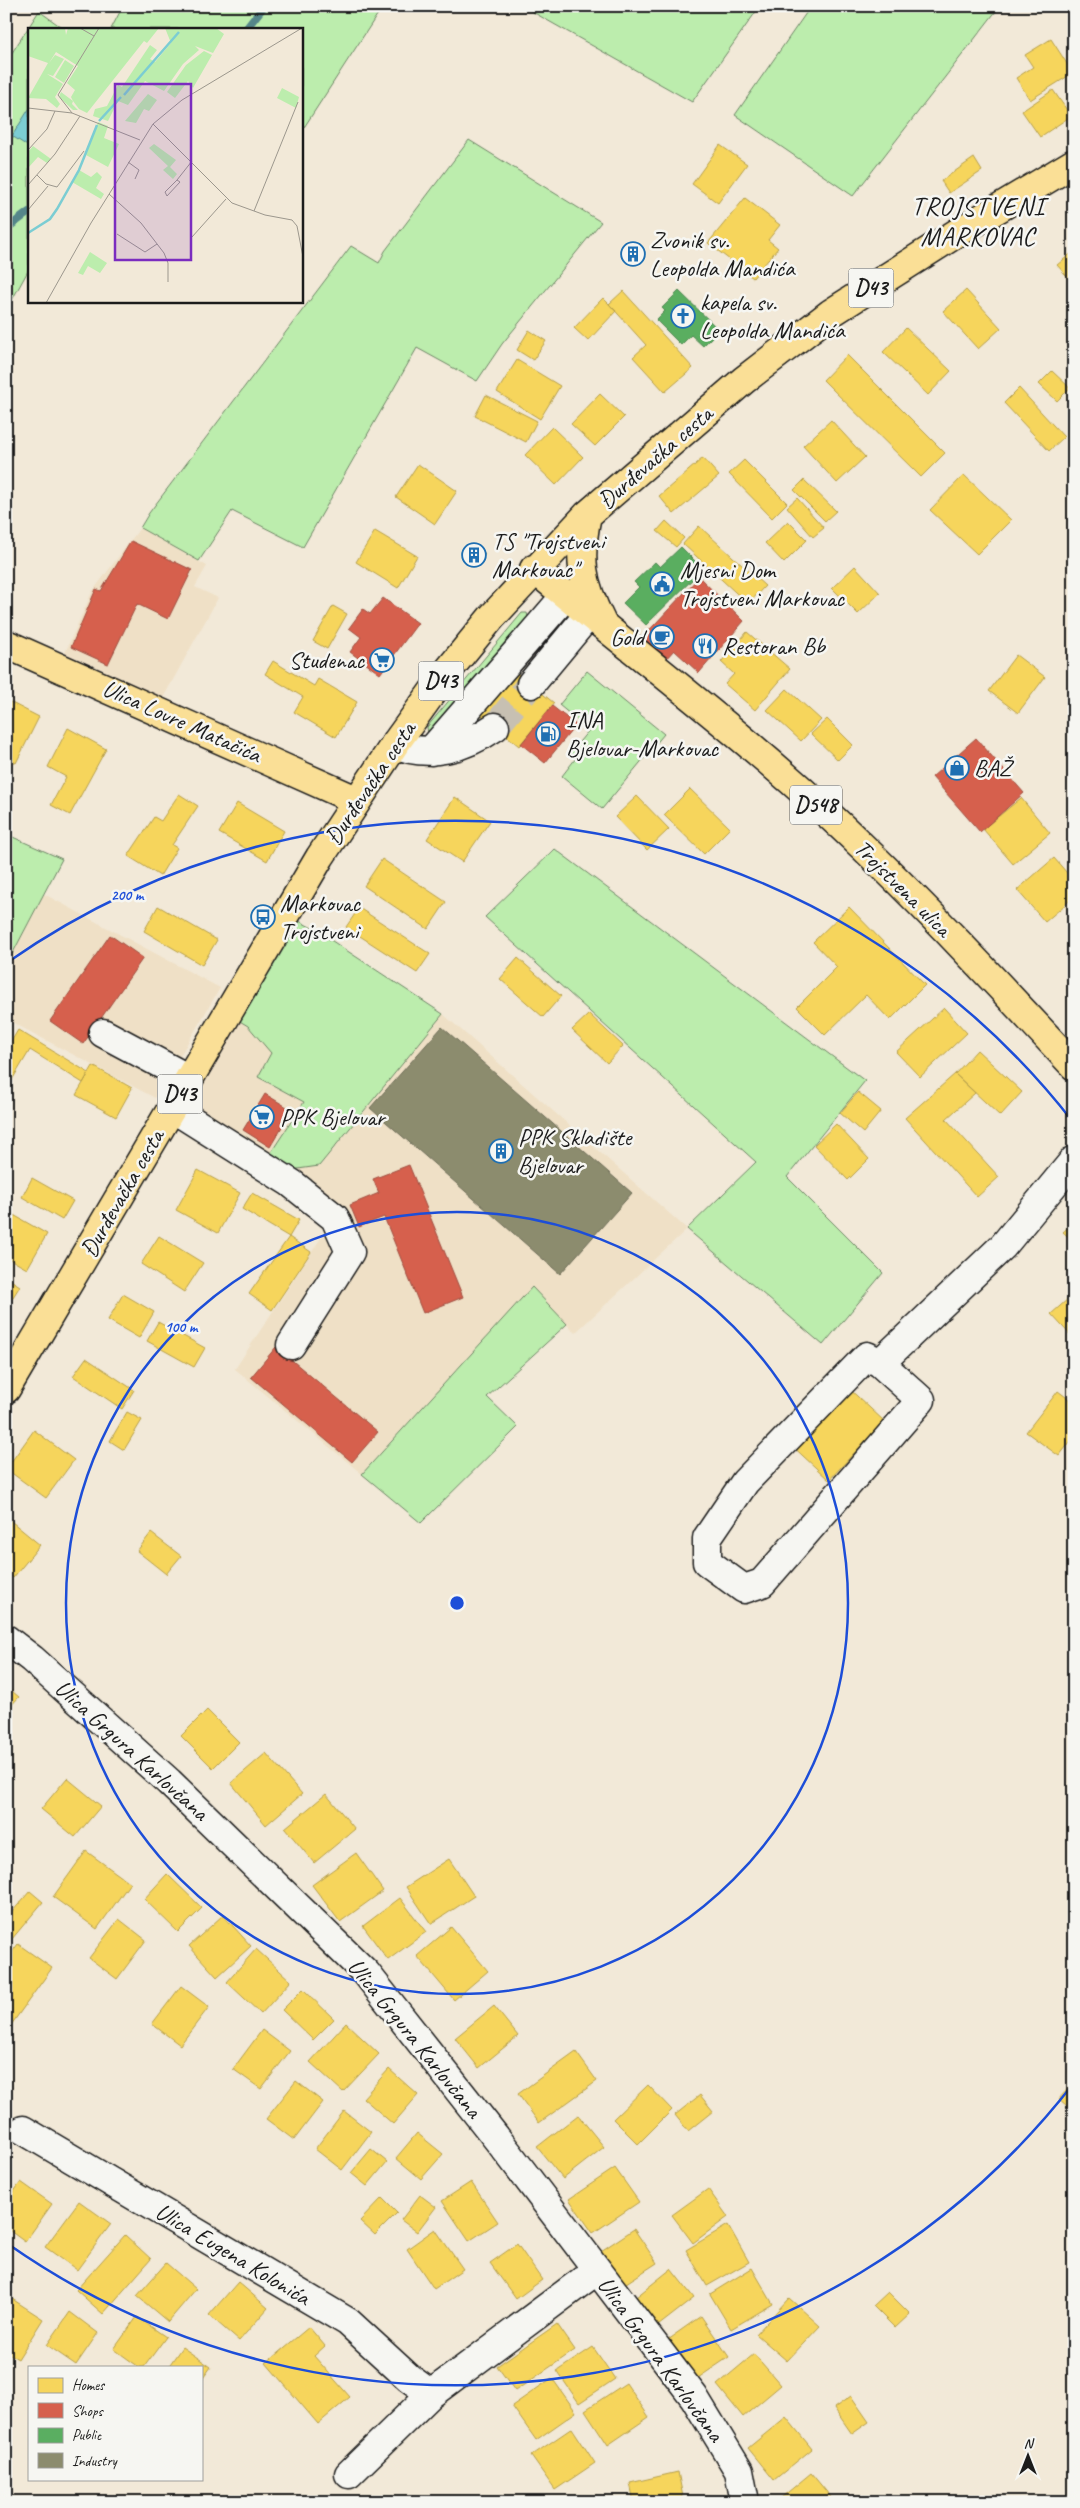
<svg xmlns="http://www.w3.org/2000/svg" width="1080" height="2508" font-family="Caveat,sans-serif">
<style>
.built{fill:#efe0c6}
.green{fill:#bcedad;stroke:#6c8464}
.water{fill:#7bcdd3;stroke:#55868a}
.homes{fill:#f6d55c;stroke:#b59e49}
.shops{fill:#d6604d;stroke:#9e4c3e}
.public{fill:#5aae61;stroke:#47824c}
.industry{fill:#8c8c6e;stroke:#6a6a55}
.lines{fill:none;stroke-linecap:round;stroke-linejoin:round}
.stream{stroke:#55868a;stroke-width:8}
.minor-tunnel{stroke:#c7c0b2;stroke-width:28;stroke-dasharray:28 14;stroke-linecap:butt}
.minor-casing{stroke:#1c1c1c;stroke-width:31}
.major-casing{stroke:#1c1c1c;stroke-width:31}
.minor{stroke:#f6f6f2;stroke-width:28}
.major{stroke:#fadf96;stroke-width:28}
.ring{fill:none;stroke:#1d4ed8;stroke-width:2.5}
.labels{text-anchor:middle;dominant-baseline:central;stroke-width:5;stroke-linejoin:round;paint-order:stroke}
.shield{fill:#f6f6f2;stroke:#5d5d5c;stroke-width:1}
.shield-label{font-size:22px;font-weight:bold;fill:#1c1c1c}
.poi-label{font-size:24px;fill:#1c1c1c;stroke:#f6f6f2;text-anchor:start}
.street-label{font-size:24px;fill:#1c1c1c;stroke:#f6f6f2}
.quarter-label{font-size:26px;letter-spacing:1px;fill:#1c1c1c;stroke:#f6f6f2}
.inset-river{fill:none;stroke:#7bcdd3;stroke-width:2.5}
.inset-road{fill:none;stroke:#9c978d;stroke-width:1}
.view{fill:#7b2cbf;fill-opacity:0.15;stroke:#7b2cbf;stroke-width:2.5}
.inset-edge{fill:none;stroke:#1c1c1c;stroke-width:2.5}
.centre{fill:#1d4ed8;stroke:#f6f6f2;stroke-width:2.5}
.ring-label{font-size:15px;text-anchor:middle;font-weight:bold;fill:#1d4ed8;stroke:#f6f6f2;stroke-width:5;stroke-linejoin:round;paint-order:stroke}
</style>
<rect width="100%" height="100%" fill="#f2e9d8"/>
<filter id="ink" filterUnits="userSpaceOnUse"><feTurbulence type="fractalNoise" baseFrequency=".02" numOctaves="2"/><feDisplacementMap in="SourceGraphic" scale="10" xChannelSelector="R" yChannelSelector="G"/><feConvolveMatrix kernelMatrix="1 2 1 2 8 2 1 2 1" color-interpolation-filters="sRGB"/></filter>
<g filter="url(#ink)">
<path class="built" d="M140,528L207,566L195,587L218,598L163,698L64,655L92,592Z
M44,894L220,988L155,1098L6,1019V966Z
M228,1014L248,1026L272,1053L258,1077L304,1102L319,1166L443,1014L687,1229L575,1333L532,1288L362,1474L235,1369L334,1218L172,1108Z"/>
<path class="green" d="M123,6H383L301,132V29H111Z
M522,6H760L692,102Z
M811,6H1000L853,196L735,115Z
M39,11L64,29H29V269L6,311V62Z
M469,140L601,222L502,344L477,381L417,348L303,547L232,511L199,561L140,528L149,513L351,246L379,263L385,251Z
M522,613H527L529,621L428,734L427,727Z
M587,671L664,734L602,809L562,776L576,758L570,753L589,730L559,705Z
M6,834L62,859L6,966Z
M555,849L865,1081L787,1177L883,1273L823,1345L687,1229L756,1162L485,917Z
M286,914L314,929L443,1014L319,1166L291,1170L268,1157L304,1102L258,1077L271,1053L248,1026L228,1014Z
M532,1287L567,1324L487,1397L518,1427L421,1523L362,1474Z"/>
<path class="water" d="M29,109V147L12,136Z"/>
<path class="homes" d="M1051,39L1073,73L1030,100L1016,78L1033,67L1025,55Z
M1053,90L1071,116L1040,137L1022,111Z
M720,145L747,164L718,203L692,184Z
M974,158L982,171L949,193L941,181Z
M745,198L780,225L768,240L778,248L753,278L708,243Z
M631,243L643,253L633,264L622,255Z
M1074,251V284L1057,265Z
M966,290L1001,328L978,349L943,311Z
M623,291L693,368L665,392L633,357L646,345L609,304Z
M603,298L616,311L588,341L574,328Z
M906,328L951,371L928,395L883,352Z
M529,330L546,341L533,360L517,350Z
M847,355L945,453L921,477L823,380Z
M517,360L560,386L540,419L497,392Z
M1052,371L1070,388L1057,401L1039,384Z
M1019,388L1064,437L1049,451L1004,403Z
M600,394L624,417L595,446L571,424Z
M486,395L537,421L526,442L475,416Z
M831,420L865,457L837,483L803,446Z
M552,427L583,457L556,485L525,455Z
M703,458L719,476L674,514L659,496Z
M744,460L787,503L772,518L729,474Z
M418,464L457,491L435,524L396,497Z
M964,475L1011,520L977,554L930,510Z
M804,480L836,511L825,521L794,490Z
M797,498L824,528L813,537L787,507Z
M666,521L684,538L676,547L657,531Z
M788,521L807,540L784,563L765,543Z
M699,526L765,586L748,604L683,544Z
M375,531L417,556L398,588L356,562Z
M472,545L485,554L476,565L465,557Z
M855,566L880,593L858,614L832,588Z
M333,606L347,614L327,649L313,641Z
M747,632L790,669L755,710L725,684L734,674L721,662Z
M1016,655L1045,677L1018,713L989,691Z
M273,661L314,686L318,679L357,702L336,737L294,712L303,697L265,674Z
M513,670L554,703L519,746L478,712Z
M787,689L821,720L801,741L767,710Z
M6,700L39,717L16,763L6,758Z
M827,719L853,745L838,760L811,734Z
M68,728L106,749L70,815L51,805L66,777L48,767Z
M690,789L730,828L704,854L664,815Z
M179,794L198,806L172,845L177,848L160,876L128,856L154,817L161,821Z
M637,796L669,829L647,850L615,817Z
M455,797L490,821L462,862L427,839Z
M1021,798L1050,833L1013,864L983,829Z
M237,803L284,831L267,861L219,833Z
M1054,858L1074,881V897L1045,922L1017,890Z
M382,859L446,902L428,929L364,886Z
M158,906L217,940L202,965L144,931Z
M849,907L925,985L890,1020L866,995L825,1035L797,1007L837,967L813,942Z
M359,908L430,954L417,973L346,927Z
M1074,941V951L1069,945Z
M518,958L561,996L543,1017L500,979Z
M944,1008L967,1033L920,1077L896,1052Z
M589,1014L623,1046L607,1063L572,1030Z
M18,1030L89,1073L83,1083L30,1050L6,1090V1050Z
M977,1050L1022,1092L1000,1116L955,1074Z
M93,1066L132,1088L116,1117L76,1095Z
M955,1074L975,1093L946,1119L999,1177L977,1197L905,1118Z
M858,1092L881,1111L863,1133L840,1113Z
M836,1124L869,1159L848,1180L814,1145Z
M198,1170L240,1193L218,1233L176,1210Z
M32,1178L73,1201L62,1220L22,1197Z
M252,1193L299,1220L289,1237L242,1209Z
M10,1213L47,1234L27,1269L6,1257V1220Z
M1074,1222V1242L1063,1232Z
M159,1236L203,1263L184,1292L141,1264Z
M289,1237L311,1252L272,1310L249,1294Z
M6,1277L20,1286L6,1308Z
M123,1294L154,1312L139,1338L108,1320Z
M1068,1299L1074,1305V1339L1051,1314Z
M158,1322L205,1348L194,1367L147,1341Z
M86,1358L134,1390L122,1409L73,1376Z
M844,1384L884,1421L829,1480L789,1443Z
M1058,1391L1074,1403V1437L1059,1456L1026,1432Z
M127,1412L142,1420L124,1450L110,1441Z
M34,1430L74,1460L46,1498L6,1469Z
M6,1517L40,1545L13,1578L6,1572Z
M151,1533L181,1556L166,1574L137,1551Z
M6,1686L19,1697L6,1711Z
M207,1710L239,1742L213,1768L181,1736Z
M266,1753L302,1794L266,1825L231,1783Z
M67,1778L101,1806L75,1837L41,1809Z
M326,1794L355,1829L314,1863L285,1828Z
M86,1851L130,1883L97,1929L53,1897Z
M356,1853L383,1891L340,1922L312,1885Z
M449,1859L474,1896L431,1924L406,1887Z
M167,1874L202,1908L178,1932L144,1899Z
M30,1891L43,1902L6,1946V1919Z
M400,1898L426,1932L388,1960L363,1926Z
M223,1915L251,1946L217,1977L189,1946Z
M119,1919L146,1940L117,1979L89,1958Z
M451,1927L488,1971L454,2000L417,1956Z
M18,1944L52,1968L6,2032V1960Z
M256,1949L291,1981L261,2014L227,1982Z
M181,1986L209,2007L180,2045L152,2024Z
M303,1989L334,2019L313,2040L282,2010Z
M494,2006L518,2036L479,2068L455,2038Z
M346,2023L379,2054L343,2092L310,2062Z
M262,2030L290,2051L261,2089L233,2069Z
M576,2052L597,2081L539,2123L518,2094Z
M389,2069L418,2095L393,2124L363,2098Z
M296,2081L323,2102L294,2140L266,2119Z
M1074,2082V2112L1059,2099Z
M648,2085L672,2110L638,2144L613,2119Z
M700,2095L713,2111L688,2131L675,2115Z
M344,2111L371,2132L342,2170L315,2149Z
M578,2115L604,2147L563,2179L537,2147Z
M417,2133L443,2154L421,2179L396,2158Z
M371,2149L387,2162L367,2186L351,2173Z
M615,2168L639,2202L593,2233L569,2199Z
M21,2182L52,2204L25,2242L6,2228V2202Z
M471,2182L498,2222L469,2241L442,2201Z
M708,2189L728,2217L693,2243L672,2215Z
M420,2195L436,2207L417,2232L401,2220Z
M382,2198L397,2213L375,2235L360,2221Z
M79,2201L111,2224L77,2270L45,2247Z
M728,2225L749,2262L707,2286L686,2250Z
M435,2229L463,2269L434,2289L407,2249Z
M634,2229L657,2263L620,2287L598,2253Z
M125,2235L151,2259L103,2314L76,2290Z
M517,2244L542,2280L516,2299L490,2263Z
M166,2263L196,2289L168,2322L137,2296Z
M752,2268L773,2304L731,2329L710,2294Z
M671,2269L694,2298L654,2329L631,2301Z
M238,2282L268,2308L239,2341L209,2315Z
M888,2292L910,2314L895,2328L873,2306Z
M6,2295L43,2319L18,2359L6,2352Z
M789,2298L820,2326L787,2361L756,2334Z
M70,2312L98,2333L76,2365L47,2345Z
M701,2316L729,2357L695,2380L667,2340Z
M137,2317L166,2337L144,2367H139L114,2349Z
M557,2324L575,2350L515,2391L497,2366Z
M309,2327L325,2346L314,2356L350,2397L318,2424L266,2363Z
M182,2347L211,2367L201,2381V2367H168Z
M593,2347L615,2379L579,2403L557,2371Z
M754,2354L781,2385L743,2417L717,2385Z
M552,2378L576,2412L536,2440L512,2406Z
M626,2383L649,2417L608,2445L585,2410Z
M851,2396L869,2422L852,2434L834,2408Z
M786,2417L812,2449L774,2480L748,2448Z
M572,2428L595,2463L555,2490L531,2456Z
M678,2472L684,2502H634L630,2483Z
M811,2473L835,2502H776Z"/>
<path class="shops" d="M131,541L192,570L168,619L137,604L108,664L71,647L96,589L101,591Z
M699,577L744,621L699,673L674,650L665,660L641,639Z
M383,598L418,623L380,674L350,652L361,637L349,628L363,609L370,614Z
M552,706L576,725L545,763L521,744Z
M976,738L1024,793L980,832L932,777Z
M110,935L143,958L83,1044L50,1021Z
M265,1094L292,1110L270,1147L243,1130Z
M409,1165L463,1297L423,1313L384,1217L359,1227L350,1205L379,1193L373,1179Z
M276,1347L378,1432L352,1462L251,1377Z"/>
<path class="public" d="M679,291L719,330L703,346L691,335L681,345L656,320L665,311L662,308Z
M681,547L703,569L646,625L623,603L639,587L634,582L655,562L660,567Z"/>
<path class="industry" d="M442,1027L632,1193L560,1274L370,1108Z"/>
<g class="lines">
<path class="stream" d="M246,29L264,6
M6,229L29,212"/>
<path class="minor-tunnel" d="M495,727L531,684"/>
<g class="minor-casing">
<path id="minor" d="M531,684L589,614
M395,744C429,759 466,747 495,727
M431,751L566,595
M103,1033L189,1079
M172,1108L291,1183L335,1218L350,1252L291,1345
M867,1356L880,1363L921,1400L762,1583L744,1589L707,1562V1538L745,1482Z
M880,1363L1003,1246L1074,1160
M6,1639L32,1659L169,1782L366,1973L509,2154L694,2397L739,2471L745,2502
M23,2130L348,2322L409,2378L431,2394L597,2270
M349,2474L431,2394"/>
</g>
<g class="major-casing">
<path id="major" d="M587,515C578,558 581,582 601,621
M534,569C645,661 761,748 864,848C937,918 1005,992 1074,1066
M6,644L356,800
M6,1389L320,857L395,744L447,672L491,618L587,515L744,380L831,313L957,233L1074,163"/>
</g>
<use href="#minor" class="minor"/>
<use href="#major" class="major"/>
</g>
</g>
<g class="ring">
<circle cx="457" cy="1603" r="391"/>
<path d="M1073 2084A782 782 0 0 1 8 2244M8 962A782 782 0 0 1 1073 1122"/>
</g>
<defs>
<g id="building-ring" transform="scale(1.25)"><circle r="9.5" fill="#f6f6f2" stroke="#1f6fb2" stroke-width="1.5"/><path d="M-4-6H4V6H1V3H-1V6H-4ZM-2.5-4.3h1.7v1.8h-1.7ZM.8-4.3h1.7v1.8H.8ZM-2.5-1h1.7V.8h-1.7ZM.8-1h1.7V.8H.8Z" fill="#1f6fb2"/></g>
<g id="church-ring" transform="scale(1.25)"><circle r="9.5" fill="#f6f6f2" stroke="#1f6fb2" stroke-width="1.5"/><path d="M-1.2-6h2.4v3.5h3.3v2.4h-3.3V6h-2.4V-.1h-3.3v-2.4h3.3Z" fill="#1f6fb2"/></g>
<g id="civic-ring" transform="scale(1.25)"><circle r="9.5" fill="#f6f6f2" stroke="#1f6fb2" stroke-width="1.5"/><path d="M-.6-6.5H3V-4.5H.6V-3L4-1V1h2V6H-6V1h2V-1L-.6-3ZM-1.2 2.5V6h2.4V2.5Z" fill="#1f6fb2"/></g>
<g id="cafe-ring" transform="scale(1.25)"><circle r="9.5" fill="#f6f6f2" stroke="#1f6fb2" stroke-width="1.5"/><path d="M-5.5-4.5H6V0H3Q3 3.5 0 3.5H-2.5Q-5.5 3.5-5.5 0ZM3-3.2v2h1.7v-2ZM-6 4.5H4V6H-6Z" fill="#1f6fb2"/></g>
<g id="restaurant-ring" transform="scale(1.25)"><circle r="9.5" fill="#f6f6f2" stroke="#1f6fb2" stroke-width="1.5"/><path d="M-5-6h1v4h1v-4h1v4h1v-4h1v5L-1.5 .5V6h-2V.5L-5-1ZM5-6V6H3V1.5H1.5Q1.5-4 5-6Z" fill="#1f6fb2"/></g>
<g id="supermarket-ring" transform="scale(1.25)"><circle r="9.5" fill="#f6f6f2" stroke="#1f6fb2" stroke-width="1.5"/><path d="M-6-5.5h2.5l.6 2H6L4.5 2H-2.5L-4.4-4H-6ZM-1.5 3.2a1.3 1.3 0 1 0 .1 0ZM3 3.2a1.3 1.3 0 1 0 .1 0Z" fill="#1f6fb2"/></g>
<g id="fuel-ring" transform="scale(1.25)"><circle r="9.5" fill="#f6f6f2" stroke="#1f6fb2" stroke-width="1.5"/><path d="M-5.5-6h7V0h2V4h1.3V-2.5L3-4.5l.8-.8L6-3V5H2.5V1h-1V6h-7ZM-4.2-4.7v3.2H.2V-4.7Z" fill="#1f6fb2"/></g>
<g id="shop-ring" transform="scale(1.25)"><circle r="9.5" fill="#f6f6f2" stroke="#1f6fb2" stroke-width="1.5"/><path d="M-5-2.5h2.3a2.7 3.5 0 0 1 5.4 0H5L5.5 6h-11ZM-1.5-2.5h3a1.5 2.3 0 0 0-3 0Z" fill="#1f6fb2"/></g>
<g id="bus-ring" transform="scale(1.25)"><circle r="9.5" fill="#f6f6f2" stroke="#1f6fb2" stroke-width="1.5"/><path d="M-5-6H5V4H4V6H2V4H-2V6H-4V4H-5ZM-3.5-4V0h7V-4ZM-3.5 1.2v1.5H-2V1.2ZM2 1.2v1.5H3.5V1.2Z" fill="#1f6fb2"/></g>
</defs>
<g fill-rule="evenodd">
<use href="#building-ring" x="633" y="254"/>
<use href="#church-ring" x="683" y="316"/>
<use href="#building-ring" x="474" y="555"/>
<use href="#civic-ring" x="662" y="584"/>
<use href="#cafe-ring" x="662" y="637"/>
<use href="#restaurant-ring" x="705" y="646"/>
<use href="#supermarket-ring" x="382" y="660"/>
<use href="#fuel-ring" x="548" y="734"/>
<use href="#shop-ring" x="957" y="768"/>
<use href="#bus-ring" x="263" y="917"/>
<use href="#supermarket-ring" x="262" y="1117"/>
<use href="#building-ring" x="501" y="1151"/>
</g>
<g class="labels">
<g class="shield">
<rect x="848.5" y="268.5" width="45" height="39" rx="4"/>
<rect x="418.5" y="661.5" width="45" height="39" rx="4"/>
<rect x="790" y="785.5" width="52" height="39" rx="4"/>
<rect x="157.5" y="1074.5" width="45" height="39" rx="4"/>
</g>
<g class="shield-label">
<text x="871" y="288">D43</text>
<text x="441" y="681">D43</text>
<text x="816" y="805">D548</text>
<text x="180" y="1094">D43</text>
</g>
<g class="poi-label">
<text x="650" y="240">Zvonik sv.<tspan x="650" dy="28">Leopolda Mandića</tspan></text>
<text x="700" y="302">kapela sv.<tspan x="700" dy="28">Leopolda Mandića</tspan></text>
<text x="492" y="541">TS "Trojstveni<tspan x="492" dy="28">Markovac"</tspan></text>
<text x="680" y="570">Mjesni Dom<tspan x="680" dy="28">Trojstveni Markovac</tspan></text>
<text x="644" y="637" text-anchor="end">Gold</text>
<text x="722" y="646">Restoran Bb</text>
<text x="364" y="660" text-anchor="end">Studenac</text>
<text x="566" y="720">INA<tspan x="566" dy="28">Bjelovar-Markovac</tspan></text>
<text x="974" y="768">BAŽ</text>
<text x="280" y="903">Markovac<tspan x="280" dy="28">Trojstveni</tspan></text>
<text x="280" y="1117">PPK Bjelovar</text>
<text x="518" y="1137">PPK Skladište<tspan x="518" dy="28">Bjelovar</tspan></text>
</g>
<g class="street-label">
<text transform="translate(655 457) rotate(-41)">Đurđevačka cesta</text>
<text transform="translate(182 721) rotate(24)">Ulica Lovre Matačića</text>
<text transform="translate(370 783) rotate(-56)">Đurđevačka cesta</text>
<text transform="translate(903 888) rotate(45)">Trojstvena ulica</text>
<text transform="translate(122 1193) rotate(-60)">Đurđevačka cesta</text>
<text transform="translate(132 1750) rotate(42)">Ulica Grgura Karlovčana</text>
<text transform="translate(415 2038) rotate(51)">Ulica Grgura Karlovčana</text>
<text transform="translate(233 2254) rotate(31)">Ulica Eugena Kolonića</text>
<text transform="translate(661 2359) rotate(54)">Ulica Grgura Karlovčana</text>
</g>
<g class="quarter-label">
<text x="978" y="206">TROJSTVENI<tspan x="978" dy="30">MARKOVAC</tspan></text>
</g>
</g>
<g transform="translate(28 28)">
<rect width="275" height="275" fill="#f2e9d8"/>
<path d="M0,0H37L38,7L40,0H131L119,15L116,13L59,85L51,81L45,73L44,76L50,82H45L31,69L33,64L45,73L43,69L47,62L39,55L50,38L28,24L21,35L27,27L36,31L25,48L19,46L35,56L27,69L32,76L29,80L18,71L0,70L20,35L0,28ZM137,0H188L196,6L185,25L167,18L171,22L155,36L136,63L117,53L100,77L90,73L80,93L65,88L67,81L79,78L90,57L94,59L122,17L129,22L122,31L127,34L143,15ZM176,23L184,27L165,60L160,53L147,70L139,64L158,37ZM37,32L46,38L36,55L27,49ZM254,60L271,69L268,80L249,70ZM120,66L129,72L121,83L116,81L108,95L97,93ZM70,94L80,98L76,110L91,116L80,139L58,127ZM126,116L148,132L142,139L149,146L145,151L135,142L140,138L121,120ZM5,118L23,131L19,135L10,129L0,140V124ZM51,142L63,149L69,144L74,149L68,160L76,166L73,171L44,154ZM62,224L79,235L72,245L60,238L55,247L50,245Z" fill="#bcedad"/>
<path class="inset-river" d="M96,67L151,4M71,93L93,69M0,205L22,191L29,181L51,142L69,97"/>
<path class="inset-road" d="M52,0L66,8M0,80L44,85L112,112M44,85L30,67L71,0M125,96L204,175L237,187L264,192L269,198L275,229M0,122L19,101L27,83M100,134L111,142L107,151M9,147L18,156L29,159L56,123M149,152L137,164L139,168L152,154L149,152L164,133M0,157L27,126L52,88M81,166L113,195L136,225L140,235V254M0,182L20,158M226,183L270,74M89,206L117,224L129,216M164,209L198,171M18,275L63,195L125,96L154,72L274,0"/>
<path class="view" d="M87,56H163V232H87Z"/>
<rect width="275" height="275" class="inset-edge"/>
</g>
<circle cx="457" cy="1603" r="8" class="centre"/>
<g class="ring-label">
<text x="127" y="900">200 m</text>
<text x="181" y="1332">100 m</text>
</g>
<rect width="1080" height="2508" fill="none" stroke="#f6f6f2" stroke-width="25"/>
<rect x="12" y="12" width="1055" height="2483" fill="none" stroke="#1c1c1c" stroke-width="2" filter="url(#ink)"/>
<rect x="28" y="2366" width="175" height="115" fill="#f6f6f2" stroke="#9f9f9c"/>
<rect x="38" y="2378" width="25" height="15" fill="#f6d55c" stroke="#9f9f9c"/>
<text x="72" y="2390" font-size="15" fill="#1c1c1c">Homes</text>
<rect x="38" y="2403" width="25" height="15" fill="#d6604d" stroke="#9f9f9c"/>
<text x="72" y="2416" font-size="15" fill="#1c1c1c">Shops</text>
<rect x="38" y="2428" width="25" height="15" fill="#5aae61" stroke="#9f9f9c"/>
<text x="72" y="2440" font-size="15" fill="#1c1c1c">Public</text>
<rect x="38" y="2453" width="25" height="15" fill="#8c8c6e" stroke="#9f9f9c"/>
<text x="72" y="2466" font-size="15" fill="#1c1c1c">Industry</text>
<g transform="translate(1028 2456)" stroke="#f6f6f2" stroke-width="4" paint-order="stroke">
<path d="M0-4L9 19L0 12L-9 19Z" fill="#1c1c1c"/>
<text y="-8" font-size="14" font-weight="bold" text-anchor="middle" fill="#1c1c1c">N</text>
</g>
</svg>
